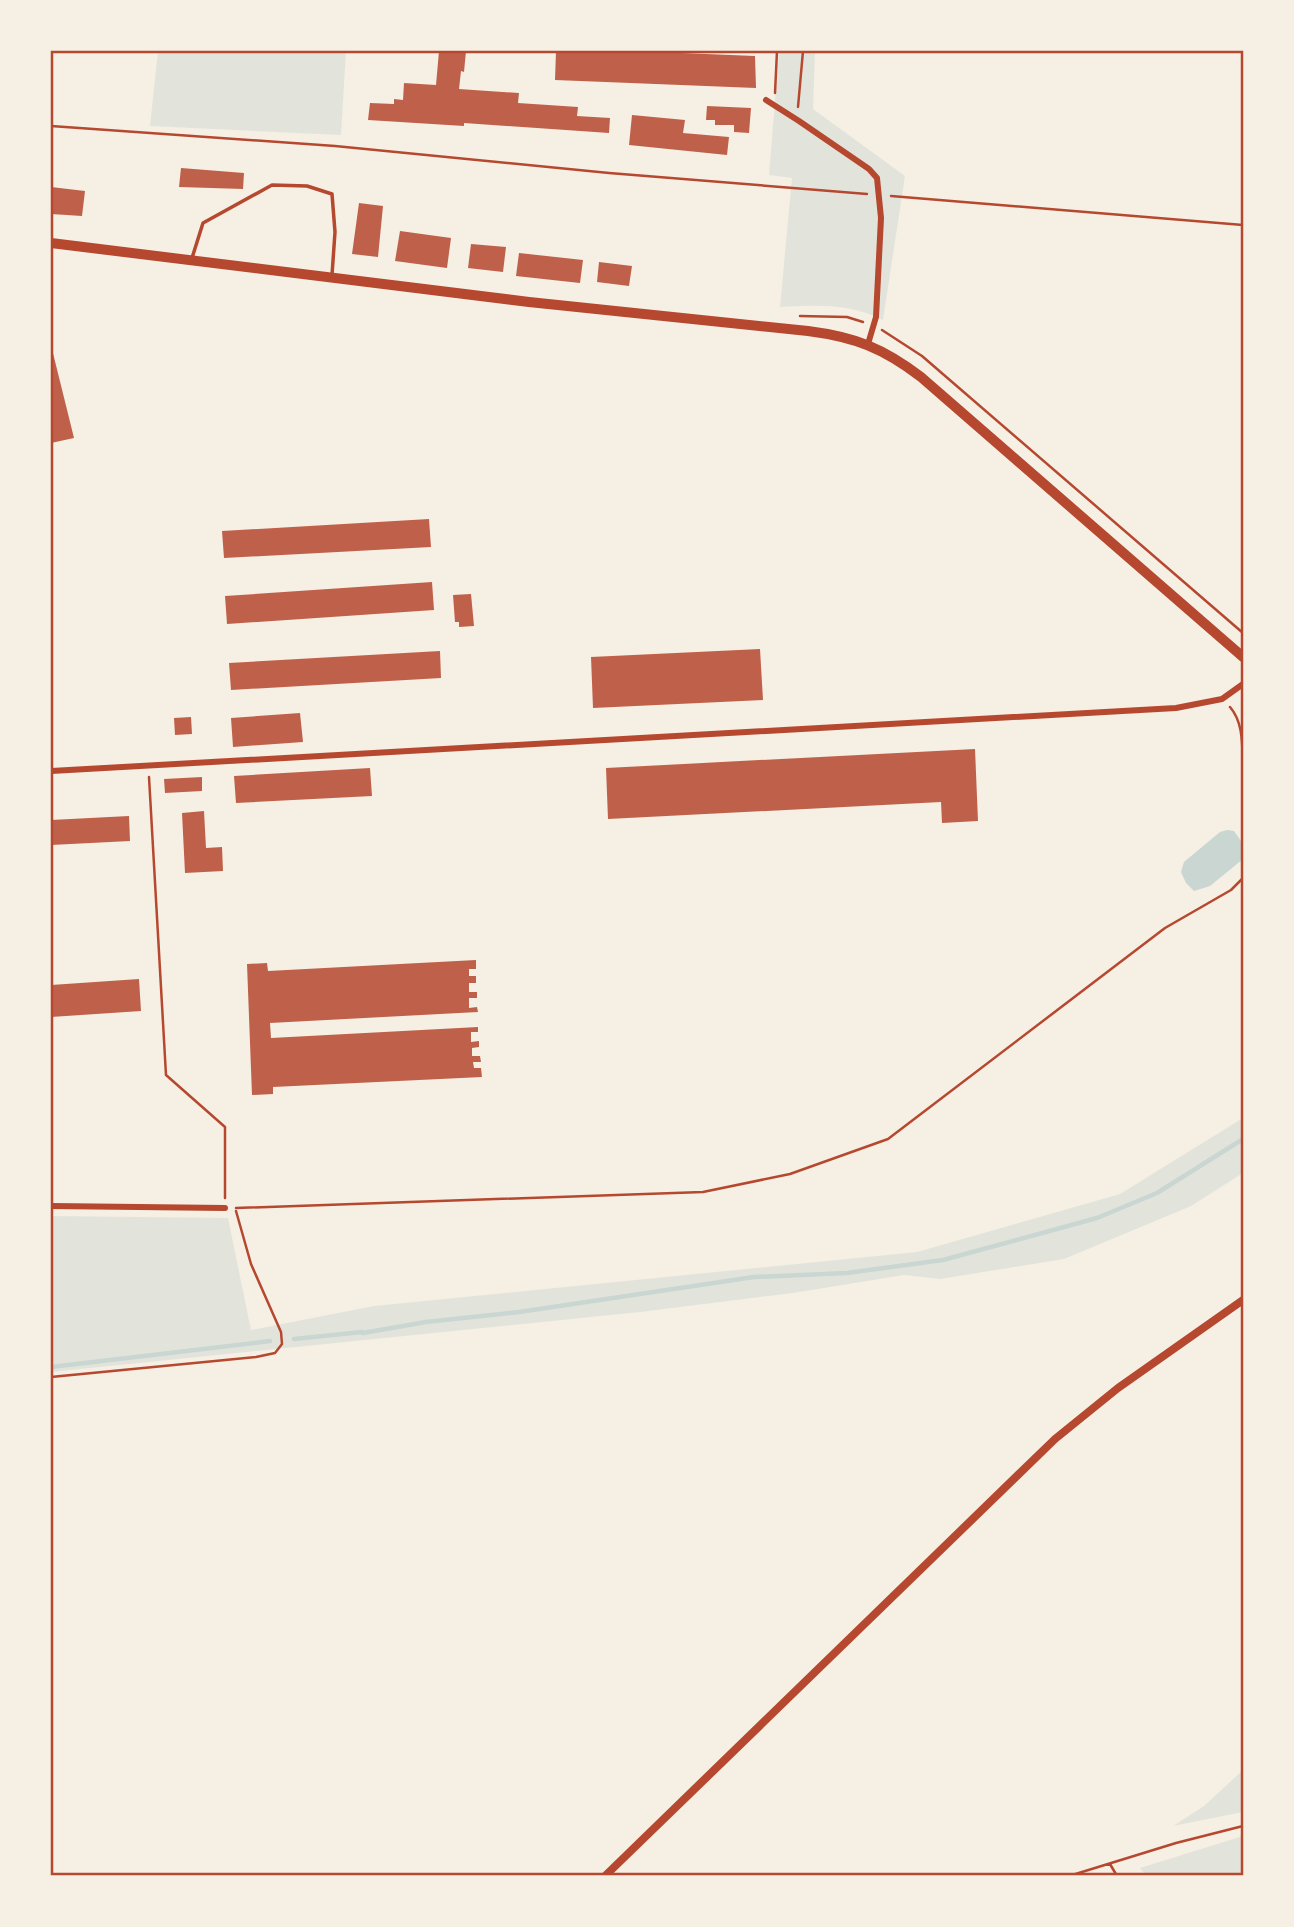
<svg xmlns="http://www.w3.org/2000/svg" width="1294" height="1927" font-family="'Asap Condensed',sans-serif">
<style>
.green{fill:#e2e4dc}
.water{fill:#c9d6d2}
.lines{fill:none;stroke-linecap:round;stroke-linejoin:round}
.stream{stroke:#c9d6d2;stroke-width:4.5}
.building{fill:#bf614a}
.path{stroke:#b5482f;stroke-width:2.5}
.service{stroke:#b5482f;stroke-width:3.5}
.minor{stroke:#b5482f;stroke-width:6}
.tertiary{stroke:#b5482f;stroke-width:8}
.primary{stroke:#b5482f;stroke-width:10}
.neatline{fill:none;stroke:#b5482f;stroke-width:2.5}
</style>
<rect width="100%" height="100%" fill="#f6efe4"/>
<path class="green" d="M158,51H346L341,135L150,126Z
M779,51H815L813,109L905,176L883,320C850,303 815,305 780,307L792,178L769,175Z
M1243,1118V1173L1191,1206L1064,1259L940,1279L904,1275L793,1293L640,1312L51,1372V1216L228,1218L251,1330L374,1306L917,1252L1120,1194Z
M1243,1770V1812L1173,1826L1204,1806Z
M1243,1836V1876H1146L1140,1868Z"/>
<path class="water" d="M1227,830L1234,831L1243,844V859L1210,886L1194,891L1186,883L1181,872L1184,862L1220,832Z"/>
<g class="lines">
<path class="stream" d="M363,1333L426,1322L519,1312L754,1277L847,1273L943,1260L1097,1218L1157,1193L1243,1139
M294,1339L362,1332
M51,1367L270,1341"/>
</g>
<path class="building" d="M439,51H466L464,72L461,71L459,89L519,93L518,103L578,107L577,116L610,118L609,133L464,123V126L368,120L370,103L394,104V99L403,100L404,83L436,85Z
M556,51H633L755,56L756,88L555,80Z
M707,106L751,108L749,133L734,132V125H715V120H706Z
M632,115L685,120L683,133L729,137L727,155L629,145Z
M181,168L244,173L243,189L179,187Z
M51,187L85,191L82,216L51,214Z
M359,203L383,206L378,257L352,254Z
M400,231L451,238L447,268L395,261Z
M471,244L506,247L503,272L468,268Z
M519,253L583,260L580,283L516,276Z
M599,262L632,266L629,286L597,282Z
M51,345L74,438L51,443Z
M429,519L431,547L224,558L222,531Z
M432,582L434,610L227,624L225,596Z
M471,594L474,626L459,627V622H455L453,595Z
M760,649L763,700L593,708L591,657Z
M440,651L441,678L231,690L229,663Z
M300,713L303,742L233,747L231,718Z
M191,717L192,734L175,735L174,718Z
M975,749L978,821L942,823L941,802L608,819L606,768Z
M370,768L372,796L236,803L234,776Z
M202,777V791L165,793L164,779Z
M204,811L206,848L222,847L223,871L185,873L182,813Z
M129,816L130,841L51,845V820Z
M476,960V969H469V976H476V983H469V992H477V998H469V1008L477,1007L478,1012L270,1023L271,1038L478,1027V1032H471V1042L479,1041V1047L472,1048V1056H480L481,1062H473L474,1068H481L482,1077L273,1087V1094L252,1095L247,964L267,963L268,971Z
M139,979L141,1011L51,1017V985Z"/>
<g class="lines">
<path class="path" d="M775,93L777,51
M798,107L803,51
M51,126L335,146L609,173L867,194
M891,196L1243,225
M800,316L847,317L863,322
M882,330L922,356L1243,633
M1230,707C1244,723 1242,747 1243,767
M149,777L166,1075L225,1127V1198
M236,1208L703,1192L790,1174L888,1139L1165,928L1231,890L1243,878
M51,1377L256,1357L275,1353L282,1344L281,1332L251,1264L236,1211
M1110,1864L1117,1876
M1069,1876L1176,1843L1243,1826"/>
<path class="service" d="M192,258L203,223L272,185L307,186L332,194L335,232L332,275"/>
<path class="minor" d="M766,100L799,121L869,169L877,178L881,218L876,317L868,344
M51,771L1176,708L1222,699L1243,684
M51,1206L225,1208"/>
<path class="tertiary" d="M605,1876L1055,1439L1118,1388L1243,1300"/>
<path class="primary" d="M51,243L529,302L808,331C855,337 883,348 921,377L1243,657"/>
</g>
<rect width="1294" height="1927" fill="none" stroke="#f6efe4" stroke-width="105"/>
<rect x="52" y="52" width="1190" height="1822" class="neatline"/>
</svg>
